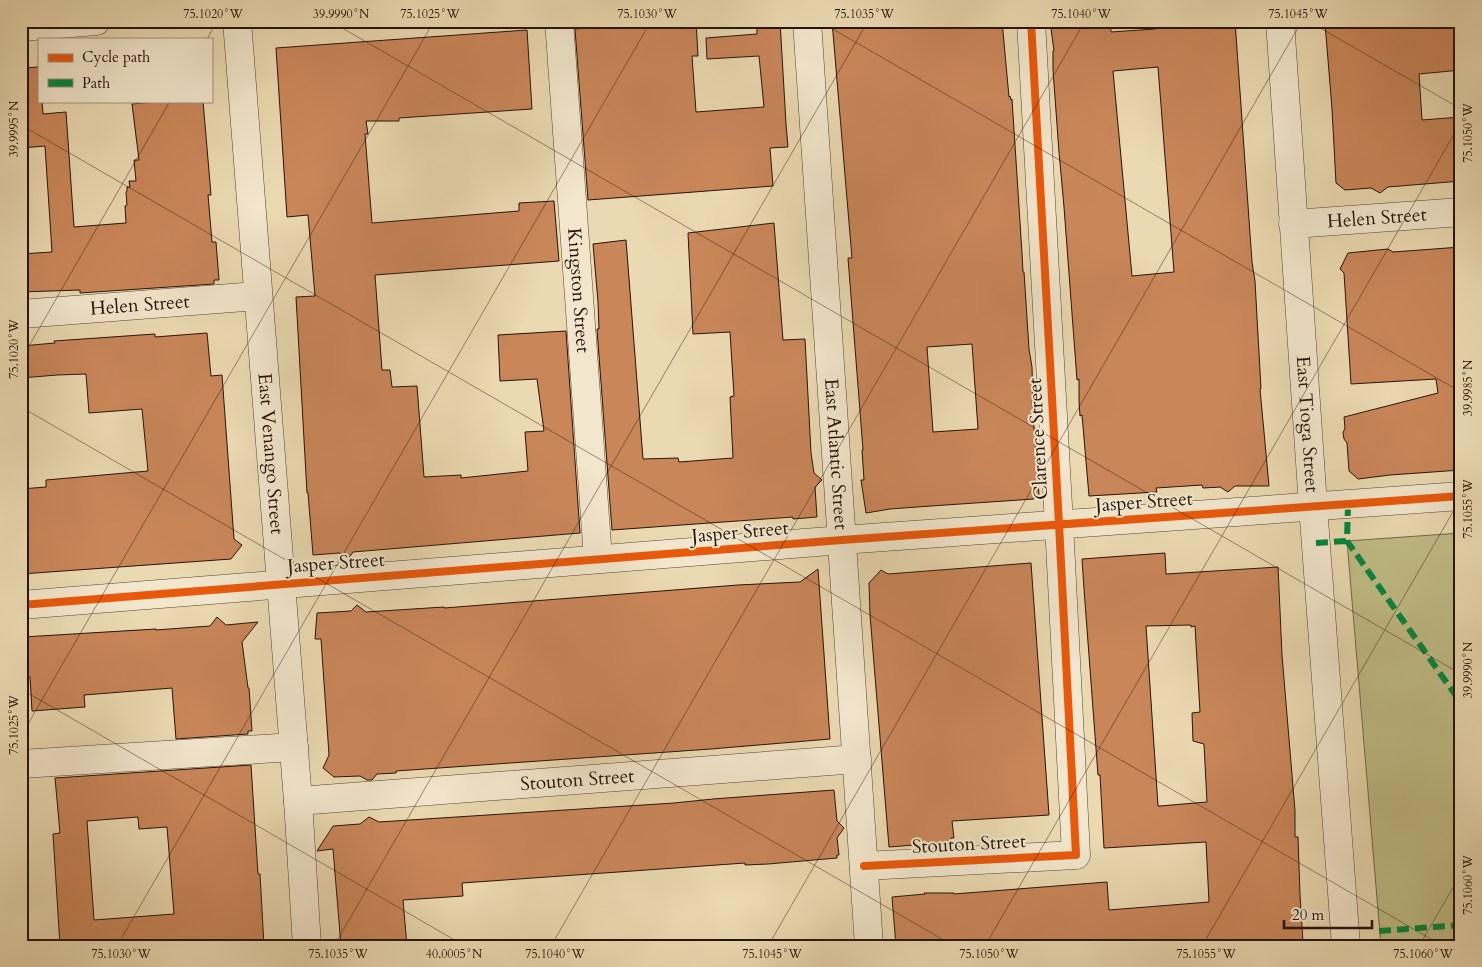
<svg xmlns="http://www.w3.org/2000/svg" width="1482" height="967" font-family="Cardo,serif">
<style>
.green{fill:#c0bc86;stroke:#726848}
.building{fill:#c98659;stroke:#25130b;fill-rule:evenodd}
.lines{fill:none;stroke-linecap:round;stroke-linejoin:round}
.minor-casing{stroke:#564434;stroke-width:29}
.minor{stroke:#f2e6cc;stroke-width:28}
.quiet{stroke:#00873e;stroke-width:6;stroke-dasharray:12 6;stroke-linecap:butt}
.cycleway-casing{stroke:#f2e6cc;stroke-width:11}
.cycleway{stroke:#e8590c;stroke-width:8}
.ticks{fill:none;stroke:#25130b;stroke-width:1;stroke-opacity:0.45}
.labels{text-anchor:middle;dominant-baseline:central;stroke-width:4;stroke-linejoin:round;paint-order:stroke}
.street-label{font-size:19px;fill:#25130b;stroke:#f2e6cc}
.neatline{fill:none;stroke:#25130b;stroke-width:2}
.ticks-label{font-size:12px;text-anchor:middle;fill:#25130b}
</style>
<rect width="100%" height="100%" fill="#ebd9b1"/>
<filter id="stains"><feTurbulence type="fractalNoise" baseFrequency=".004" numOctaves="4"/><feColorMatrix values="0 0 0 0 .2 0 0 0 0 .09 0 0 0 0 .02 0 0 0 .5 -.17"/></filter>
<radialGradient id="worn" r=".72"><stop offset=".6" stop-color="#630" stop-opacity="0"/><stop offset="1" stop-color="#630" stop-opacity=".3"/></radialGradient>
<path class="green" d="M1461,533V946H1381L1347,541Z"/>
<path class="building" d="M668,21H696L698,56H692L696,112L764,107L759,56L707,59L706,38L757,34V21H780L786,124L788,147L770,148L773,186L588,200L575,29Z
M832,21H1002L1009,97L1010,96L1011,100L1012,99L1022,253L1023,272H1024L1029,349L1032,367L1033,401H1032L1039,495L1037,496V497L1034,498V499L931,506L890,509L866,513L861,480H864L862,450H863L848,258H852ZM972,344L978,429L933,432L927,347Z
M1050,21H1110L1111,32L1155,29V21H1235L1252,262L1255,281L1261,389H1260L1269,486H1235L1228,492L1220,487L1203,488L1202,485L1156,488L1157,492L1089,496L1082,415L1080,416L1079,401V379L1077,380L1064,207L1059,152L1053,70V51H1054ZM1158,67L1174,272L1132,276L1113,71Z
M1327,21H1461V70L1419,74L1422,120L1461,117V181L1388,187L1380,193L1371,188L1345,190L1336,183L1332,109L1325,23H1327Z
M527,30L532,109L399,118V121H366L368,134H365L372,223L519,211V203L554,201L559,261L375,275L382,370H390L392,387L417,386L424,477L461,475V478L528,471L525,432L544,431L537,379L500,381L498,335L566,331L580,533L353,552L348,559L340,553L313,555L308,493H307L296,297L315,296L308,215L287,217L276,48Z
M39,67V101H42L43,114L66,112L74,227L126,223L125,206L127,205L126,192L127,191V187H130L129,181H136L134,160H139L132,104L166,101H203L211,195H208L212,242H216L219,280H214V284L80,293V290L21,292V254L52,252L45,146L21,148V68Z
M774,223L783,340L805,339L811,453L814,473L822,480L815,487L817,517L793,519V517L612,530L597,329H599L598,302L593,244L626,240L643,459L678,458L679,462L733,458L730,397L734,396L730,332L693,334L688,233Z
M1461,247V470L1390,475L1358,479L1349,471L1347,443L1344,439L1343,433L1345,428L1344,417L1438,393L1436,379L1351,384L1344,273L1340,269L1348,253L1388,249L1393,252Z
M207,333L211,376L222,375L234,539L242,545L231,559L21,574V489L46,487V480L148,471L142,409L89,413L86,374L57,375L21,378V346L55,343L54,341L155,334V337Z
M1165,553L1166,574L1278,567L1282,655L1295,811V837H1298L1300,895L1303,942H1302V946H1112V941L1062,946H896L892,897L925,894L924,893H954V894L1107,882L1109,910L1209,902L1206,842L1104,848L1100,775H1098L1084,589L1082,559ZM1191,625V627L1195,626L1200,712L1192,713L1193,741L1204,744L1207,802L1160,806H1158L1146,626Z
M1031,563L1049,815L952,821L954,838H951L952,842L889,847L870,615L869,583L881,570L888,574Z
M818,569L830,739L711,749L396,771V773L377,774L372,780H367L360,776L334,777L323,768L329,755L321,639H315L317,613L351,611L357,605L366,612L444,607V608L738,585L800,582Z
M217,617L226,625L258,622L242,642L248,688H249L252,731H248V734L176,739L172,688L84,695L85,707L32,711L30,677H25L23,637L156,629V630L210,626Z
M251,765L258,874H260L264,946H60L53,834L60,833L55,778ZM138,817L139,829L167,827L174,914L94,920L87,821Z
M834,790L837,821L844,828L837,838L839,855H837V858L768,864L745,865V863L675,868L462,883L463,896L403,900L407,946H341L333,849L317,851L333,826L360,824L369,817L379,822L674,803L713,799Z"/>
<g class="lines">
<g class="minor-casing">
<g id="minor">
<path id="s1" d="M237,21L298,801L307,946"/>
<path id="s2" d="M559,21L598,559"/>
<path id="s3" d="M807,21L869,946"/>
<path id="s4" d="M1280,21L1313,506L1346,946"/>
<path d="M21,27L96,21"/>
<path id="s5" d="M1293,224L1461,212"/>
<path id="s6" d="M21,314L258,296"/>
<path d="M21,605L842,540L1461,496"/>
<path d="M21,764L294,747"/>
<path id="s7" d="M298,801L857,759"/>
<path d="M864,866L1076,855L1059,524L1031,21"/>
</g>
</g>
<use href="#minor" class="minor"/>
<path class="quiet" d="M1348,504L1347,541L1461,703
M1316,543L1347,541
M1379,931L1461,925"/>
<g class="cycleway-casing">
<path id="cycleway" d="M21,605L842,540L1461,496
M864,866L1076,855L1059,524L1031,21"/>
</g>
<use href="#cycleway" class="cycleway"/>
</g>
<path class="ticks" d="M330,21L1461,674M819,21L1461,392M1308,21L1461,109M207,39L217,21M21,125L1443,946M21,360L170,101M21,407L954,946M21,689L465,946M21,736L434,21M117,946L651,21M334,946L868,21M551,946L1085,21M768,946L1302,21M985,946L1461,122M1202,946L1461,498M1419,946L1461,874"/>
<g class="labels">
<g class="street-label">
<text stroke="none"><textPath href="#s5" startOffset="84">Helen Street</textPath></text>
<text stroke="none"><textPath href="#s2" startOffset="270">Kingston Street</textPath></text>
<text stroke="none"><textPath href="#s6" startOffset="119">Helen Street</textPath></text>
<text stroke="none"><textPath href="#s4" startOffset="404">East Tioga Street</textPath></text>
<text transform="translate(1038 439) rotate(-93)">Clarence Street</text>
<text stroke="none"><textPath href="#s1" startOffset="434">East Venango Street</textPath></text>
<text stroke="none"><textPath href="#s3" startOffset="434">East Atlantic Street</textPath></text>
<text transform="translate(1144 502) rotate(-4)">Jasper Street</text>
<text transform="translate(740 532) rotate(-5)">Jasper Street</text>
<text transform="translate(336 563) rotate(-4)">Jasper Street</text>
<text stroke="none"><textPath href="#s7" startOffset="280">Stouton Street</textPath></text>
<text transform="translate(969 844) rotate(-3)">Stouton Street</text>
</g>
</g>
<rect width="1482" height="967" fill="none" stroke="#ebd9b1" stroke-width="55"/>
<rect x="38" y="38" width="175" height="65" fill="#f2e6cc" stroke="#a0927f"/>
<rect x="48" y="54" width="25" height="8" fill="#e8590c" stroke="#a0927f"/>
<text x="82" y="62" font-size="15" fill="#25130b">Cycle path</text>
<rect x="48" y="79" width="25" height="8" fill="#00873e" stroke="#a0927f"/>
<text x="82" y="88" font-size="15" fill="#25130b">Path</text>
<path d="M1284 920v8h88v-8" fill="none" stroke="#25130b" stroke-width="2.5"/>
<text x="1292" y="920" font-size="15" fill="#25130b" stroke="#f2e6cc" stroke-width="4" paint-order="stroke">20 m</text>
<rect x="28" y="28" width="1426" height="912" class="neatline"/>
<g class="ticks-label">
<text x="213" y="18">75.1020°W</text>
<text x="341" y="18">39.9990°N</text>
<text x="430" y="18">75.1025°W</text>
<text x="647" y="18">75.1030°W</text>
<text x="864" y="18">75.1035°W</text>
<text x="1081" y="18">75.1040°W</text>
<text x="1298" y="18">75.1045°W</text>
<text transform="translate(14 129) rotate(-90)" y="4">39.9995°N</text>
<text transform="translate(1468 133) rotate(-90)" y="4">75.1050°W</text>
<text transform="translate(14 349) rotate(-90)" y="4">75.1020°W</text>
<text transform="translate(1468 388) rotate(-90)" y="4">39.9985°N</text>
<text transform="translate(1468 509) rotate(-90)" y="4">75.1055°W</text>
<text transform="translate(1468 670) rotate(-90)" y="4">39.9990°N</text>
<text transform="translate(14 725) rotate(-90)" y="4">75.1025°W</text>
<text transform="translate(1468 885) rotate(-90)" y="4">75.1060°W</text>
<text x="121" y="958">75.1030°W</text>
<text x="338" y="958">75.1035°W</text>
<text x="454" y="958">40.0005°N</text>
<text x="555" y="958">75.1040°W</text>
<text x="772" y="958">75.1045°W</text>
<text x="989" y="958">75.1050°W</text>
<text x="1206" y="958">75.1055°W</text>
<text x="1423" y="958">75.1060°W</text>
</g>
<rect width="100%" height="100%" filter="url(#stains)"/>
<rect width="100%" height="100%" fill="url(#worn)"/>
</svg>
